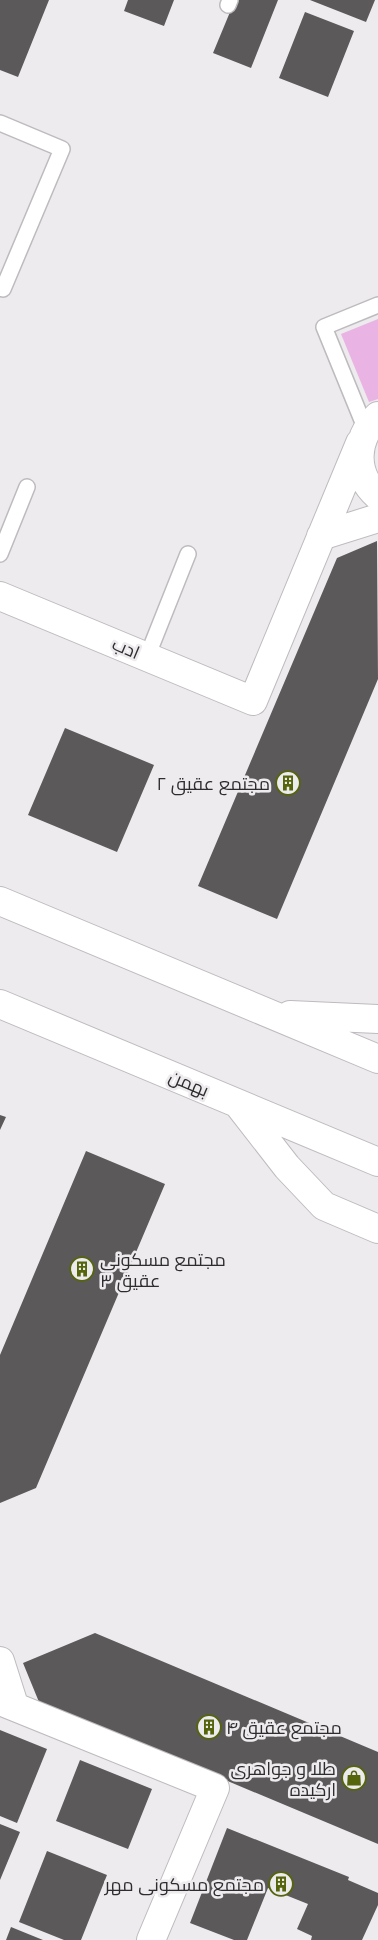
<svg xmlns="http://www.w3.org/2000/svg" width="378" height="1940" font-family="Raleway,Cairo,sans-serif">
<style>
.green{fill:#e9b3e3}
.building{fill:#5c595b}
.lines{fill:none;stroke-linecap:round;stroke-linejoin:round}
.service-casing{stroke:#bebbbe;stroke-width:18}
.minor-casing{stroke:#bebbbe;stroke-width:30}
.secondary-casing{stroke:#bebbbe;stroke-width:30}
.service{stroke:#fff;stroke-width:15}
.minor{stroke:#fff;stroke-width:28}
.secondary{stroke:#fff;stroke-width:28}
.labels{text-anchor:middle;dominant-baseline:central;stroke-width:5;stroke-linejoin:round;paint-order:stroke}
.street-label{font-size:18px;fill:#2e2d2e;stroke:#eeebee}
.poi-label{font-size:18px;fill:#2e2d2e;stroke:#eeebee;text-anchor:end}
</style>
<rect width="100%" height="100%" fill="#eeebee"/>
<path class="green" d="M378,319V399L369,402L341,334Z"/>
<path class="building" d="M0,0H49L18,77L0,70Z
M128,0H174L164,26L124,11Z
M235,0H278L251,68L213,53Z
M310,0H375L366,22Z
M305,12L354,31L328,97L279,78Z
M377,541L378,679L277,919L198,886L337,558Z
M65,728L154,765L117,852L28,815Z
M0,1115L6,1117L0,1130Z
M86,1151L165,1184L36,1488L0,1503V1355Z
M95,1633L378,1752V1844L39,1702L23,1663Z
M0,1730L47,1749L17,1823L0,1816Z
M80,1760L152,1789L128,1849L56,1821Z
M0,1824L20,1832L0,1880Z
M227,1828L349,1877L348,1880L378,1893V1905L362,1940H311L312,1936L297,1929L308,1904L268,1888L247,1940H234L190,1923Z
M47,1851L107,1875L81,1940H64L19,1922Z
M11,1927L43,1940H6Z"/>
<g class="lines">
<g class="service-casing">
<path id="service" d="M228,5L230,0
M0,123L62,149L3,289L0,288
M366,430L324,327L378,305
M0,554L27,487
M147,657L188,554"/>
</g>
<g class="minor-casing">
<path id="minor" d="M378,416C355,439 352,473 378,496
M321,536L378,518
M0,596L253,701L360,443
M0,1661L14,1705
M0,1701L215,1788L151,1940"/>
</g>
<g class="secondary-casing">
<path id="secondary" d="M0,901L378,1059
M0,1004L378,1162
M290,1015L378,1019
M238,1104L287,1167L324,1206L378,1229"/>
</g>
<use href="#service" class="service"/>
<use href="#minor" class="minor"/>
<use href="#secondary" class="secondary"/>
</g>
<defs>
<g id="building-ring" transform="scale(1.25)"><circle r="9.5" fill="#eeebee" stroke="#55650c" stroke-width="1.5"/><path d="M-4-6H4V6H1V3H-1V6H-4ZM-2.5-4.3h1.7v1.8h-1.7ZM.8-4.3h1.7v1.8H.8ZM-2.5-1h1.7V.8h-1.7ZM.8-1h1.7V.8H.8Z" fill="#55650c"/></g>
<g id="shop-ring" transform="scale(1.25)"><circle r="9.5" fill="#eeebee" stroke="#55650c" stroke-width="1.5"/><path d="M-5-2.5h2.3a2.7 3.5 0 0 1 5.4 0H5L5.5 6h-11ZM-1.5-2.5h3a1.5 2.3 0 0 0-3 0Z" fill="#55650c"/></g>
</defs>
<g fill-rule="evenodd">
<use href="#building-ring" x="288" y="783"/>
<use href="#building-ring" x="82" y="1269"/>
<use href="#building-ring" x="209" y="1727"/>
<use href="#shop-ring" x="354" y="1778"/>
<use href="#building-ring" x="281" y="1884"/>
</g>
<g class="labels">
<g class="street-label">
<text transform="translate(126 648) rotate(23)">ادب</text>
<text transform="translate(189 1083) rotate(23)">بهمن</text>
</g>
<g class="poi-label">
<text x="270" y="783">مجتمع عقیق ۲</text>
<text x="100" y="1259" text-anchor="start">مجتمع مسکونی<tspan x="100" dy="21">عقیق ۳</tspan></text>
<text x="226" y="1727" text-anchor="start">مجتمع عقیق ۴</text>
<text x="336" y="1768">طلا و جواهری<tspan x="336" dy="21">ارکیده</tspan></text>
<text x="264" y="1884">مجتمع مسکونی مهر</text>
</g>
</g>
</svg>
